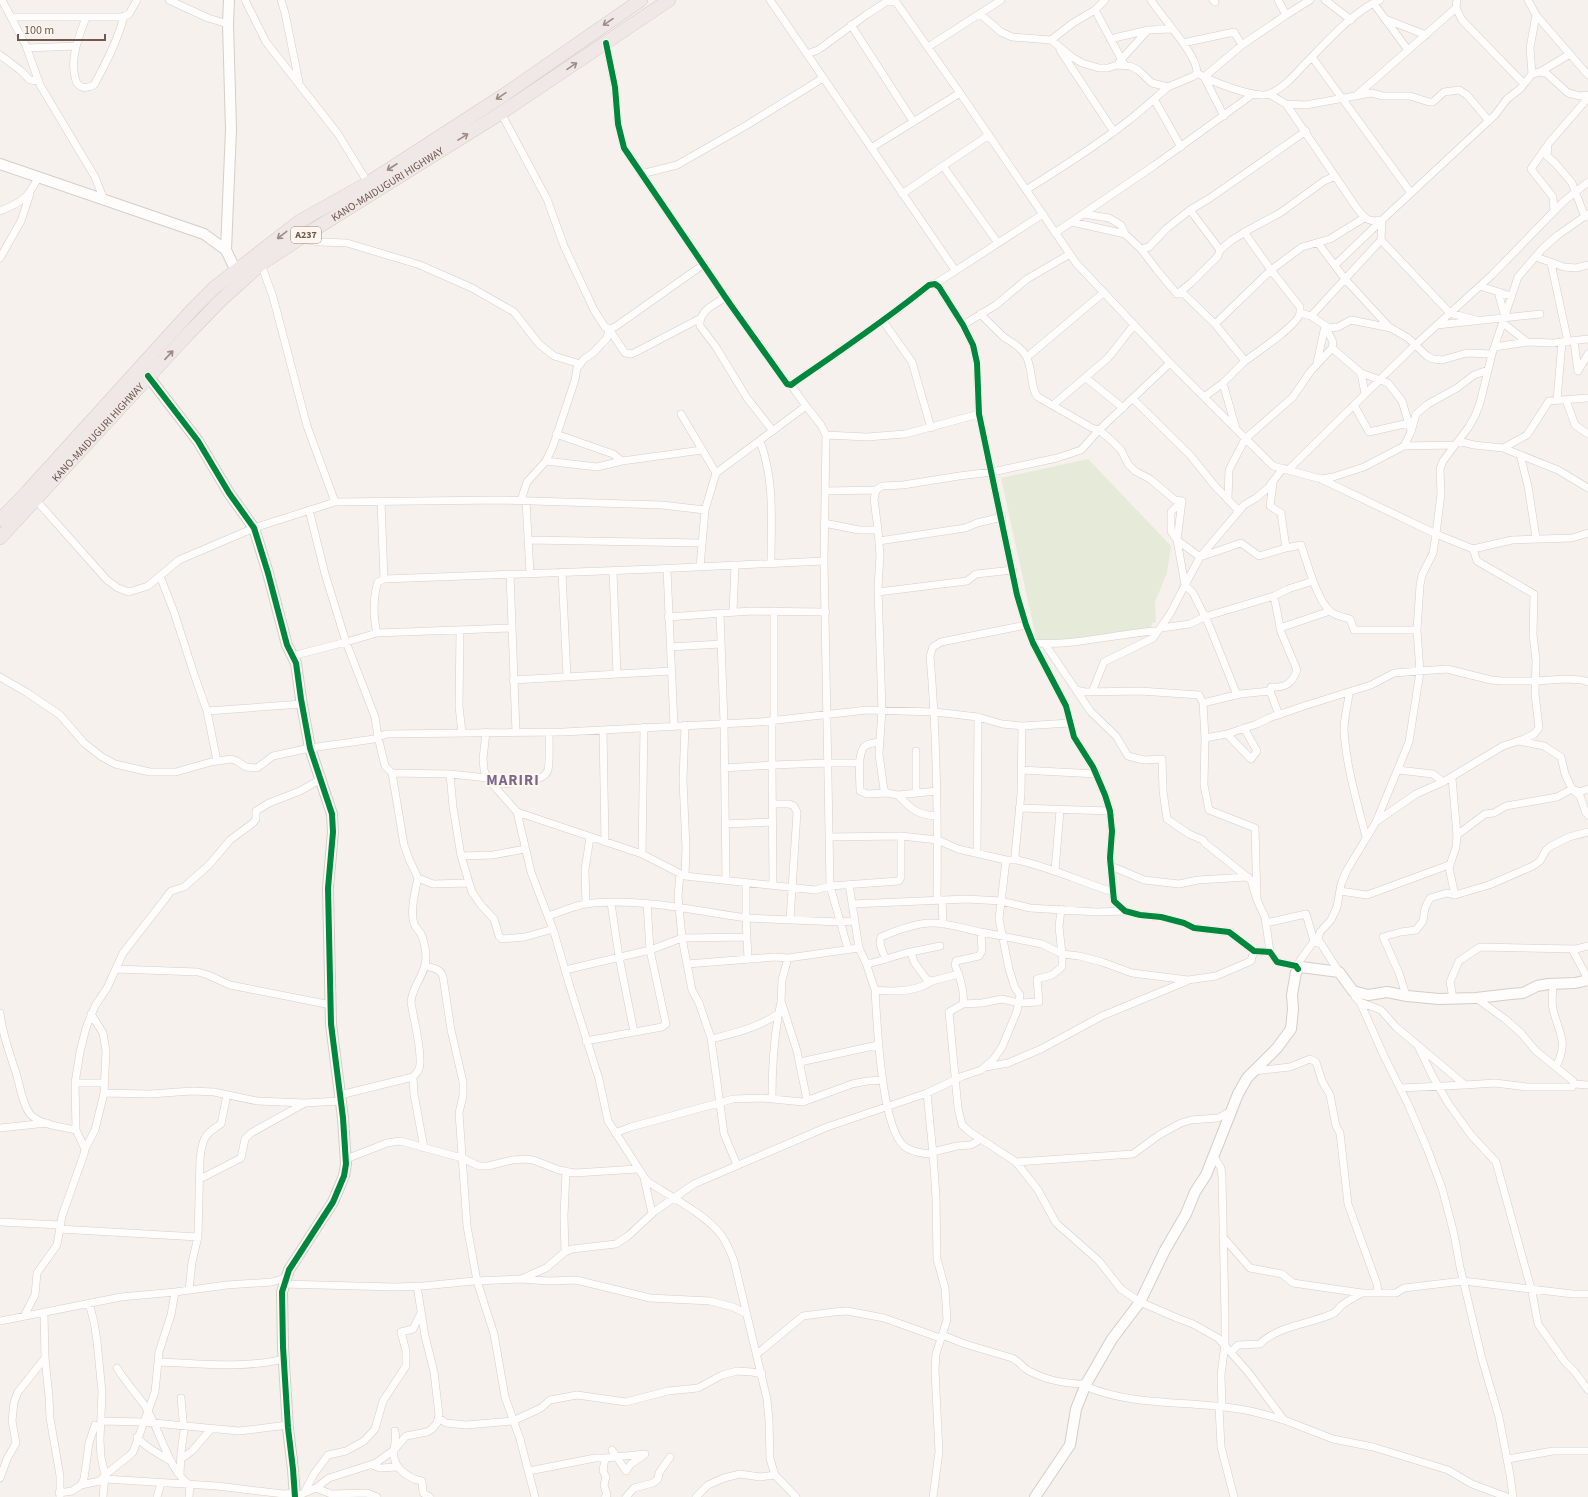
<svg xmlns="http://www.w3.org/2000/svg" width="1588" height="1497" font-family="'Source Sans 3',sans-serif">
<style>
.green{fill:#e5ebd8}
.lines{fill:none;stroke-linecap:round;stroke-linejoin:round}
.street-casing{stroke:#d5ceca;stroke-width:8}
.secondary-casing{stroke:#d4cec8;stroke-width:12}
.highway-casing{stroke:#d4ccc7;stroke-width:14}
.street{stroke:#fefdfc;stroke-width:7}
.secondary{stroke:#fefdfc;stroke-width:10}
.highway{stroke:#efe8e6;stroke-width:13}
.cycleway-casing{stroke:#fdf6ee;stroke-width:8}
.cycleway{stroke:#00873e;stroke-width:6}
.oneway{stroke:#9d8a84}
.labels{text-anchor:middle;dominant-baseline:central;stroke-width:4;stroke-linejoin:round;paint-order:stroke}
.shield{fill:#fdf6ee;stroke:#9b877f;stroke-width:1}
.shield-label{font-size:10px;font-weight:bold;fill:#71584f}
.street-label{font-size:11px;fill:#71584f;stroke:#fdf6ee}
.district-label{font-size:15px;font-weight:bold;letter-spacing:1px;fill:#7c678c;stroke:#fdf6ee}
</style>
<rect width="100%" height="100%" fill="#f6f1ec"/>
<path class="green" d="M1088,459L1171,546L1167,573L1155,602L1156,622L1152,623L1150,636L1038,647L1001,478Z"/>
<g class="lines">
<g class="street-casing">
<path id="street" d="M2,0L26,46L40,85L95,177L104,200
M169,0L208,18L228,24
M245,0L266,42L338,134L368,183
M281,0L285,13L299,82
M770,0L955,270
M1105,0L1095,10L1124,64
M1213,0L1215,2
M1278,0L1286,15L1310,0
M1325,0L1351,20
M1457,0L1456,8L1462,20L1524,84
M1528,0L1536,15L1588,75
M1374,4L1408,50
M980,14L1001,32L1012,37L1051,40L1072,57L1082,63L1099,68H1108L1117,65L1130,66L1138,70L1152,83L1168,87L1194,76L1197,73C1198,55 1161,17 1151,0
M11,17H123L129,14L137,0
M86,17C79,37 70,57 75,77C76,82 77,85 82,87C86,88 90,87 94,85C106,63 118,40 124,16
M1385,19L1426,35
M851,25L913,121
M1110,39L1148,30L1171,29
M1051,40L1073,23L1095,10
M606,43L615,87L618,124L624,148L730,304L787,384L791,385L795,382C840,351 886,320 929,285L935,284L939,287L963,325L973,345L977,363L979,414L1017,595L1026,625L1033,643L1066,706L1074,737L1093,767L1105,795L1110,811L1112,831L1110,858L1114,901L1125,911L1140,915L1161,917L1184,923L1194,928L1229,932L1254,951L1270,952L1277,962L1296,966L1298,969
M1183,43L1234,32L1242,45L1286,15
M928,47L1001,0
M27,48L76,46
M1060,50L1114,132
M807,54L818,50L866,15L886,2H896L960,93L1076,263L1172,365L1273,466L1321,479L1436,534L1473,549L1512,540L1572,538L1588,533
M0,55L20,70L30,80L39,81
M1312,57L1411,193
M1119,62L1148,30
M1540,72L1570,54
M1197,73C1210,81 1255,99 1269,94C1282,89 1293,77 1302,67C1323,46 1353,11 1380,0
M1532,74L1530,48L1536,15
M1269,94L1286,104L1356,207C1365,218 1367,223 1382,220L1495,115L1507,99L1520,89L1532,74L1540,72L1546,73L1568,93L1580,96L1588,95
M1357,95L1456,8
M1154,99L1181,147
M1286,104L1306,105L1371,93L1383,96H1410L1429,102H1433L1444,92L1459,90L1467,95L1489,121
M501,113L547,199L564,246L594,310L605,327L609,329L625,353L632,354L699,319
M1224,116L1204,77L1242,45
M1546,147L1531,169L1553,197L1554,211
M871,148L960,93
M943,166L989,135
M641,174L677,165L747,125L823,78
M1026,190C1061,168 1096,146 1128,121C1142,110 1155,98 1168,87
M902,194L943,166L998,243
M1190,210L1220,250
M0,211C22,202 27,199 38,178
M1084,214L1109,218L1121,225L1125,234L1141,249L1149,247L1166,229L1190,210L1210,198L1306,131
M1585,217L1572,183L1555,163L1547,156L1548,144L1588,98
M1382,220L1381,240L1450,313L1476,320
M1072,222L1125,234
M1244,232L1271,270L1300,307C1300,307 1300,313 1300,313C1298,325 1256,353 1245,361
M1055,233L1155,165L1253,94
M300,239L320,242L347,243L420,265L472,288L514,312L539,344L554,356L580,364
M1318,243L1345,279L1390,328
M1141,249L1157,270L1177,294L1191,283L1218,256L1220,250L1232,240L1250,229L1280,213L1324,181L1335,176
M1536,257L1564,267L1576,268L1588,265
M0,258L21,221L30,194
M1551,263L1568,342
M261,264L273,297L307,426L335,502
M1335,265L1382,220
M935,284L1043,214
M1480,286L1511,296
M1498,292L1505,317
M1177,294H1184L1215,324L1271,270L1302,247L1330,239L1364,218
M726,297C714,305 699,310 700,326L716,347L747,398L773,431
M1300,313L1311,316L1329,328L1338,327L1351,320L1391,328L1408,338L1427,356L1433,359L1442,360L1467,353L1492,354
M980,314C989,322 997,331 1005,338C1013,343 1022,348 1026,356C1033,368 1030,389 1038,397L1092,428L1099,430L1111,440L1121,450L1128,464L1135,471L1150,479L1175,500L1182,501
M1311,316L1381,240
M883,321L912,362L931,428
M1503,323L1527,342
M963,325L996,305L1027,279L1070,254
M1437,325L1540,314
M609,329L615,327L704,264
M1574,341L1578,371
M1495,347L1527,342L1553,343L1588,339
M1332,348L1361,373L1388,383L1402,401L1411,431
M1027,357L1103,293
M1317,363L1325,326
M1578,371L1588,354
M1361,373L1365,394
M1086,378L1123,408
M1223,383L1236,429
M791,385L806,406L821,425L826,435L824,561L830,886L848,949
M1204,397L1223,383L1245,361L1215,324
M1133,399L1190,455L1215,486L1239,511
M1557,400L1562,342
M1566,400L1575,425L1588,434
M1053,405L1108,358L1134,325
M1354,405L1369,432L1409,423
M681,414L716,473
M556,434L613,454L622,461L702,450
M826,435L867,437L905,434L979,414
M760,441C775,481 771,522 771,563
M1458,441L1474,445L1503,448L1558,470L1588,488
M1404,446L1454,445
M1503,448L1527,435L1549,401L1588,398
M1520,455L1528,486L1536,538
M546,461L597,467L622,461
M1288,470L1415,345L1492,275L1563,202L1588,182
M1321,479L1333,477L1364,467L1404,446L1411,432L1416,414L1428,404L1457,388L1474,375L1488,370
M826,491L876,490
M35,499L107,580L118,588L129,592L148,586L179,560L254,528L335,502L500,500L662,505L705,510L716,473L806,406
M521,500L527,482L546,461L553,446L575,380L577,368L584,359L593,353L607,338L609,329
M1228,500L1229,470L1245,439L1293,397L1310,372L1332,348L1333,342L1325,326
M381,501L384,579
M526,501L530,573
M1182,501L1177,540L1200,557
M309,510L325,574L346,642L377,633L511,628
M824,523L859,530H878
M528,540L702,543
M879,541L965,528L977,523L1002,517
M1286,548L1301,545C1307,562 1317,600 1330,611C1335,616 1344,617 1350,619L1354,630H1417
M1200,557L1241,543L1259,556L1286,548L1281,513L1270,506L1273,483
M700,567L705,510
M667,569L674,726
M613,571L617,674
M562,572L567,677
M510,574L516,732
M160,576L174,612L195,677L207,711L217,761
M878,592L967,581L976,574L1013,570
M733,612L735,565
M720,613L724,723L726,880
M668,617L751,611L826,612
M1161,628L1190,624L1204,617L1274,596L1288,589L1313,581
M1280,628L1330,611
M460,631L459,706L462,733
M377,633C373,618 373,596 378,582L384,579L655,569L824,561
M1033,643C1074,646 1115,634 1156,631
M1045,644L1091,712L1116,736L1128,756L1144,760L1162,759L1163,791L1167,819L1189,834L1203,840L1205,843L1251,880L1257,900
M670,647L721,644
M292,656L346,642L375,717L378,737L385,766L392,773L450,774L487,778
M0,677L26,692L60,715L84,743L102,757L115,764L150,772H176L211,762L231,759L237,761L246,767L257,768L273,756L310,748L374,739L386,734L563,732L759,722L867,710L935,712L978,717L1002,724L1022,726L1070,723
M513,680L671,671
M1076,690L1085,692L1140,691L1199,695L1203,703L1240,694L1270,691
M1270,691L1271,687C1285,688 1292,684 1297,670L1281,632L1274,596
M1270,691L1279,715
M1092,692L1104,662L1153,638L1170,614L1185,585L1177,540L1171,531V512L1182,501
M1349,693C1348,705 1344,718 1344,730C1346,766 1357,802 1366,837
M1237,695L1209,625L1193,593L1185,585L1200,557L1244,505L1256,498L1268,488L1283,468
M1203,703L1205,738
M207,711L302,704
M772,720V765L827,763H860
M774,720V611
M1022,726L1021,794L1015,855L1017,860C1050,867 1081,882 1113,892
M1244,728L1257,751L1251,759L1227,734L1205,738L1204,785L1209,810L1255,828L1257,900L1265,917L1270,952
M603,730L605,842
M486,732L483,759L484,770L487,778L517,812L531,872L554,932L570,987L599,1079L608,1121L644,1177L648,1182C670,1196 708,1216 722,1236C727,1244 731,1253 734,1261L767,1399L769,1420L770,1459L775,1475L796,1497
M1227,734L1257,724L1269,718L1304,706L1371,685L1394,673L1447,669L1491,680L1502,681H1536L1565,679L1582,680L1588,682
M1519,741L1544,746L1561,757L1565,774L1572,789L1580,792L1588,789
M879,742C874,743 868,743 864,747C857,755 860,780 860,791L867,794L887,793
M916,751V793
M724,768L772,765L773,885
M1021,770L1097,774
M1398,770L1433,774L1443,782
M392,773L404,845L409,859L418,878L433,884L469,883
M450,774L453,807L461,856L493,855L525,849
M1452,778L1457,835L1456,847L1449,868L1455,895
M493,784C507,783 543,785 548,770C550,762 549,741 549,732
M898,795L937,791
M773,804H789L794,806L797,812L790,920
M1019,808L1110,811
M517,812L642,854L685,876L815,890L830,886L899,881L901,877V836
M937,816C917,815 911,809 898,795L887,793L884,790L879,754L882,710L878,588L880,555L878,530L874,499L876,490L882,486L903,485L959,476L992,472L1057,458L1081,450L1099,430L1170,363
M1377,821L1416,794L1443,782L1503,746L1524,739L1534,734L1539,728L1535,694L1536,660L1533,635L1534,594L1477,561L1473,549
M725,824L773,822
M1457,835L1485,814L1494,813L1506,806L1557,797L1572,789L1580,796L1586,813L1588,815
M829,837L901,836L938,840L958,849L1006,860
M977,853L978,717
M642,854L644,727
M461,856L472,892L481,905L494,919L499,936L502,939L525,937L553,929
M1111,866L1144,880L1179,884L1198,880L1248,877
M1055,871L1060,810
M680,874L678,896L682,938L692,990L699,1003L711,1038L724,1134L737,1165
M685,876L686,848L683,780L685,725
M849,884L859,948L866,963L875,990C893,992 916,992 932,981
M1340,891L1367,895L1449,865
M937,900C938,818 937,737 930,656L933,647L941,642L1026,625
M942,900L943,924
M611,903L619,957L634,1032
M647,903L650,950L682,938L747,937
M586,904L585,870L590,837
M852,904L967,899L1001,901L1030,908L1097,912L1125,911
M1061,909L1059,927L1062,954V967L1052,975L1037,979L1039,1002L1019,1003L1002,999L982,1003L963,1004L949,1012L958,1108L962,1125L970,1132L1016,1162L1038,1190L1056,1223L1099,1261L1121,1289L1140,1302L1177,1318L1193,1324L1218,1338L1248,1372L1284,1420L1333,1439L1373,1447L1448,1470L1472,1484L1507,1497
M548,916C560,912 573,906 586,904C635,897 697,911 746,918V883
M1266,923L1306,914L1314,941L1318,943
M1572,949L1588,979
M911,952L914,962L927,980L932,981L959,974
M788,958L782,980L781,1001L797,1051L807,1100
M748,959L746,918L840,922L854,921
M886,959C883,953 878,944 881,937C895,931 913,924 929,923C946,922 965,929 981,932
M866,963H872L906,953L940,946
M687,964L775,957L788,958L859,948
M425,966C433,968 440,968 443,977L451,1030L463,1082V1096L459,1113L467,1226L477,1281L494,1334L505,1397L520,1439L535,1497
M1296,966L1314,941
M116,969L198,972L208,975L230,985L331,1005
M565,970L650,950L666,1024L662,1027L586,1041
M1339,972L1318,939L1320,932L1331,920L1337,907L1341,884L1347,870L1376,822L1409,742L1420,672L1417,630L1420,585L1422,575L1433,553L1436,534L1441,494L1440,469L1443,461L1468,428L1475,416L1480,403L1492,354L1518,277L1542,249L1558,235L1588,214
M1553,984C1553,992 1551,1001 1553,1009C1559,1035 1569,1040 1556,1067
M875,990C877,1022 881,1126 904,1146C911,1152 925,1154 933,1154
M1353,991L1355,997L1360,1002L1381,1010L1396,1027L1465,1085L1495,1083L1527,1087H1572L1574,1084L1588,1085
M1406,995L1399,973L1383,937L1401,932L1416,930L1423,921L1425,908L1430,898L1447,893L1455,895L1489,885L1533,866L1540,861L1546,850L1551,846L1569,837L1588,832
M1453,998L1450,982L1459,961L1480,947L1576,949L1588,946
M1476,998L1505,1019L1521,1033L1536,1051L1573,1081L1574,1084
M1360,1002L1384,1056L1408,1104L1427,1148L1442,1188L1454,1234L1460,1267L1482,1359L1499,1417L1510,1475L1513,1497
M963,1004C965,991 960,977 955,965L956,961L979,956L982,951L981,932L1042,944L1062,954L1079,956L1102,962L1132,973L1188,980L1216,976L1251,961L1254,951
M0,1013C2,1033 9,1051 15,1070C20,1083 21,1102 30,1114C40,1125 62,1127 76,1130
M711,1039C735,1033 757,1028 778,1014
M1419,1048L1432,1075L1448,1103L1471,1135L1496,1162L1532,1292L1538,1324L1565,1362L1575,1372L1588,1390
M800,1062L878,1045
M986,1067L1008,1063L1041,1049L1102,1016L1187,981
M1253,1071L1290,1067L1310,1059L1316,1062L1322,1081L1330,1095L1336,1126L1340,1133L1348,1204L1377,1284L1378,1293
M413,1077L414,1094L424,1148
M75,1083H104
M1400,1088L1465,1085
M104,1093L150,1094L192,1091L214,1092L257,1101L305,1103L340,1101
M927,1093L933,1154L936,1197L937,1259L945,1288L947,1320L936,1354L935,1370L939,1452L933,1497
M340,1095L413,1077C417,1073 420,1069 420,1064C421,1044 414,1022 411,1002C412,986 426,974 426,958C426,951 424,941 421,934C419,931 416,928 414,924C410,911 415,891 418,878
M772,1099C772,1067 774,1033 781,1002
M0,1128L47,1123
M615,1133L631,1127L733,1099L762,1098L803,1102L852,1084L867,1081L883,1080
M85,1149L95,1130L104,1093L106,1051L103,1033L91,1014
M933,1152L957,1146L971,1145L981,1139
M1213,1155L1221,1168L1222,1177L1225,1315V1344L1221,1375L1222,1407
M346,1159L387,1143L400,1141L462,1158L479,1166H488L512,1160L525,1159L533,1160L559,1170L575,1173L637,1169
M1016,1162L1133,1154L1159,1135L1181,1123L1191,1120L1218,1118L1231,1111
M644,1178L652,1213
M200,1179L241,1158L245,1139L251,1133L305,1103
M0,1222L60,1225
M59,1229L198,1237
M1223,1237L1250,1268L1282,1274L1293,1283L1362,1293H1396L1404,1288L1463,1281L1573,1294H1588
M565,1252L564,1216L566,1171
M521,1279L546,1268L565,1252L572,1249L616,1244L628,1236L655,1211L694,1184L827,1127L927,1093L963,1076L981,1070L993,1060L1002,1047L1017,1011L1020,995L1015,988L1009,969L999,919L1006,860H1017
M283,1284L395,1287L423,1286L474,1281L521,1279L549,1281L576,1280L650,1298L710,1301L733,1307L747,1314
M189,1290L192,1262L198,1237L200,1159C202,1140 204,1134 221,1124L227,1095
M89,1303L94,1322L97,1341L102,1392L100,1440L101,1457L105,1475L103,1497
M44,1312L45,1358L49,1397L50,1418L60,1476V1497
M24,1316L35,1295L37,1273L57,1245L62,1216L84,1154L85,1149L76,1130L75,1083L80,1052L86,1028L95,1006L107,988L123,953L165,899L171,891L184,887L209,865L230,840L253,823L256,819V811L269,803L300,791L321,779
M0,1321L121,1297L175,1292L227,1285L272,1282L285,1278
M942,1335L965,1344L1012,1358C1019,1361 1022,1367 1029,1371C1048,1381 1065,1384 1086,1384
M1231,1352L1238,1345L1260,1344C1277,1326 1310,1324 1332,1314C1336,1313 1338,1309 1341,1306C1347,1301 1355,1297 1362,1293
M757,1354L803,1316L834,1312L847,1311L884,1318L940,1338
M158,1362C196,1363 247,1369 283,1359
M117,1368C125,1381 134,1391 143,1403C159,1425 168,1471 190,1485L189,1497
M1085,1386C1134,1407 1187,1400 1239,1409C1254,1411 1269,1416 1284,1420
M1219,1407L1221,1447L1234,1497
M439,1418L446,1423L466,1425L513,1421L541,1408L550,1400L577,1395L626,1402L668,1391L698,1388L722,1375L737,1371L752,1372L762,1374
M101,1421L143,1422L239,1431L288,1425
M395,1431C397,1440 393,1448 394,1457C396,1470 410,1479 422,1481L423,1493L430,1497
M137,1437C141,1444 163,1457 171,1461
M612,1450L626,1471L631,1464L644,1455
M181,1459L192,1451L211,1429
M1508,1459L1553,1451H1588
M372,1465L380,1468L398,1467
M529,1471L595,1458H605
M180,1475L181,1452L184,1431L181,1398
M0,1478L7,1459L16,1443L12,1421L14,1402L18,1392L45,1358
M102,1480L105,1479L217,1486L284,1494L295,1493
M81,1485L100,1481L105,1475L130,1455L133,1452L155,1392L159,1352L171,1315L175,1292
M316,1488L331,1494L367,1493L377,1497
M60,1490L59,1493L72,1491L81,1485L84,1479L89,1443L95,1425
M304,1493L314,1474L328,1455L346,1451L364,1441L375,1429L383,1401L406,1366V1351L401,1332L413,1329L421,1313
M157,1497L161,1483
M295,1497L316,1488L329,1478L376,1463L395,1449L406,1436L427,1432L432,1429L437,1423L439,1415L434,1372L425,1336L417,1286
M605,1497L607,1495L604,1485L606,1477L603,1471L605,1458L645,1454
M626,1497L634,1488L653,1483L658,1479L659,1473L670,1457
M696,1497L708,1485L724,1478L740,1474L760,1477L775,1475"/>
</g>
<g class="secondary-casing">
<path id="secondary" d="M229,0L228,24L231,129L226,250L236,271
M0,164L204,234L226,250
M148,376L198,441L229,493L254,528L268,573L287,645L296,663L301,699L310,748L332,814L333,832L328,888L331,1024L343,1118L346,1164L344,1176L333,1202L289,1270L282,1292L283,1347L288,1428L293,1469L295,1497
M1035,1497L1070,1445L1076,1409L1086,1384L1112,1339L1140,1302L1165,1250L1186,1214L1195,1192L1206,1175L1238,1094L1247,1078L1277,1048L1291,1029L1293,1009L1292,995L1296,972L1301,967L1339,972L1353,991L1368,995L1387,992L1407,996L1439,999L1476,998L1511,994L1523,993L1537,986L1548,984L1575,983L1588,980"/>
</g>
<g class="highway-casing">
<g id="highway">
<path d="M0,520L27,492L192,310L215,287L300,221L368,183L501,97L641,0"/>
<path id="s1" d="M0,538L188,334L221,300L261,264L299,239L501,113L669,0"/>
</g>
</g>
<use href="#street" class="street"/>
<use href="#secondary" class="secondary"/>
<use href="#highway" class="highway"/>
<g class="cycleway-casing">
<path id="cycleway" d="M606,43L615,87L618,124L624,148L730,304L787,384L791,385L795,382C840,351 886,320 929,285L935,284L939,287L963,325L973,345L977,363L979,414L1017,595L1026,625L1033,643L1066,706L1074,737L1093,767L1105,795L1110,811L1112,831L1110,858L1114,901L1125,911L1140,915L1161,917L1184,923L1194,928L1229,932L1254,951L1270,952L1277,962L1296,966L1298,969
M148,376L198,441L229,493L254,528L268,573L287,645L296,663L301,699L310,748L332,814L333,832L328,888L331,1024L343,1118L346,1164L344,1176L333,1202L289,1270L282,1292L283,1347L288,1428L293,1469L295,1497"/>
</g>
<use href="#cycleway" class="cycleway"/>
</g>
<defs><path id="oneway-shaft" d="M-6 0H5M1.5-3L5.5 0L1.5 3" fill="none" stroke-width="1.6" stroke-linecap="round" stroke-linejoin="round"/></defs>
<g class="oneway">
<use href="#oneway-shaft" transform="translate(608 22) rotate(146)"/>
<use href="#oneway-shaft" transform="translate(572 66) rotate(-34)"/>
<use href="#oneway-shaft" transform="translate(501 96) rotate(146)"/>
<use href="#oneway-shaft" transform="translate(463 137) rotate(-32)"/>
<use href="#oneway-shaft" transform="translate(392 167) rotate(147)"/>
<use href="#oneway-shaft" transform="translate(282 235) rotate(142)"/>
<use href="#oneway-shaft" transform="translate(169 355) rotate(-47)"/>
</g>
<g class="labels">
<rect class="shield" x="291" y="227" width="30" height="16" rx="3"/>
<g class="shield-label">
<text x="306" y="235">A237</text>
</g>
<g class="street-label">
<text stroke="none"><textPath href="#s1" startOffset="528">KANO-MAIDUGURI HIGHWAY</textPath></text>
<text stroke="none"><textPath href="#s1" startOffset="144">KANO-MAIDUGURI HIGHWAY</textPath></text>
</g>
<g class="district-label">
<text x="513" y="780">MARIRI</text>
</g>
</g>
<path d="M18 34v6h87v-6" fill="none" stroke="#71584f" stroke-width="2"/>
<text x="24" y="34" font-size="12" fill="#71584f" stroke="#fdf6ee" stroke-width="3" paint-order="stroke">100 m</text>
</svg>
